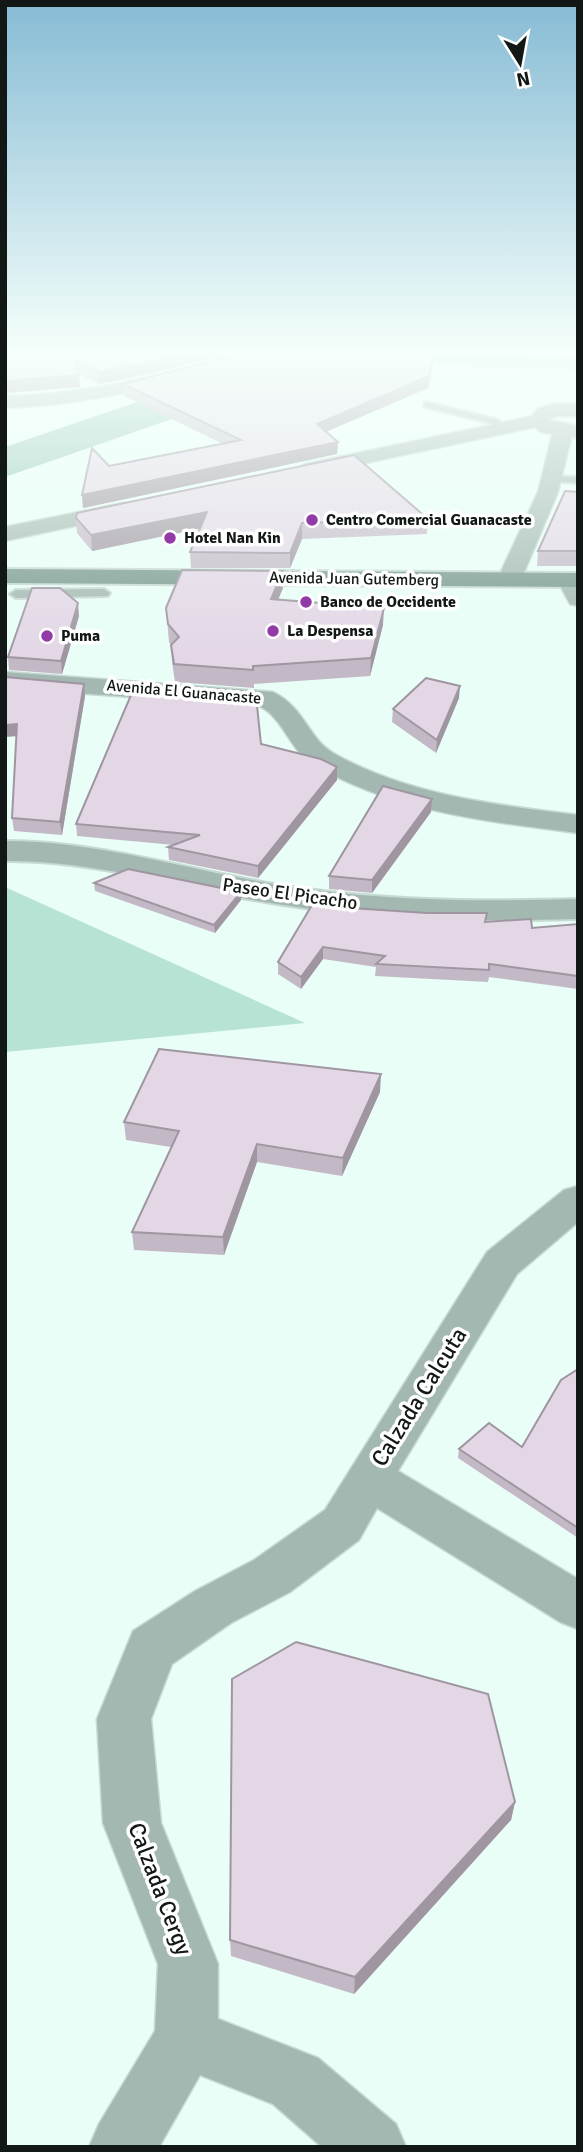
<svg xmlns="http://www.w3.org/2000/svg" width="583" height="2152" font-family="Signika,sans-serif">
<style>
.green{fill:#b7e3d4}
.lines{fill:none;stroke-linecap:round;stroke-linejoin:round}
.river{fill:#93c6b6;fill-rule:evenodd}
.service-casing{stroke:#c6d9d2;stroke-width:4}
.minor-casing{stroke:#c6d9d2;stroke-width:3}
.tertiary-casing{stroke:#c6d9d2;stroke-width:4}
.secondary-casing{stroke:#c6d9d2;stroke-width:4}
.service{fill:#a3b8b1;fill-rule:evenodd}
.minor{fill:#a3b8b1;fill-rule:evenodd}
.tertiary{fill:#a3b8b1;fill-rule:evenodd}
.secondary{fill:#79998f;fill-rule:evenodd}
.wall{fill:#c3b9c6}
.shaded-wall{fill:#9f96a1}
.building{fill:#e3d7e6;stroke:#9f96a1;stroke-width:2}
.poi-dot{fill:#923ba8;stroke:#fff;stroke-width:2.5}
.labels{text-anchor:middle;dominant-baseline:central;stroke-width:7;stroke-linejoin:round;paint-order:stroke}
.far-poi-label{font-size:16px;font-weight:bold;fill:#111816;stroke:#fff;text-anchor:start}
.far-street-label{font-size:16px;fill:#111816;stroke:#fff}
.street-label{font-size:19px;fill:#111816;stroke:#fff}
.near-street-label{font-size:23px;fill:#111816;stroke:#fff}
</style>
<rect width="100%" height="100%" fill="#e8fef6"/>
<path class="green" d="M5,887L305,1023L5,1052Z"/>
<g class="lines">
<path class="river" d="M300,351H365L359,360L270,385L5,477V447L240,367Z"/>
<g class="service-casing">
<path id="service" d="M427,402L496,419L510,428L505,431L489,423L424,407V403Z
M552,476L578,477V483L548,481L547,479Z
M104,589L110,593L108,596L16,598L10,594L16,590Z"/>
</g>
<g class="minor-casing">
<path id="minor" d="M246,351H273L270,355C183,380 97,405 5,408V396C89,394 167,374 246,351Z
M538,415L547,421L545,425L310,475L303,473L300,469L303,465L310,463Z
M563,425L573,431L558,492L521,580L517,585H501L497,580L538,492L553,431Z
M123,503L131,504L134,509L131,514L5,541V527Z
M569,573L578,576V606L570,604L557,580L561,575Z
M5,672L273,692C305,708 308,738 333,753C407,795 495,805 578,815V833C490,822 390,811 313,764C289,750 284,718 259,706L5,688Z
M578,1186V1222L517,1274L398,1471L578,1579V1629L560,1622L377,1508L359,1540L290,1592L231,1623L172,1664L151,1719L161,1823L218,1964V2019L318,2058L396,2124L406,2147H322L273,2104L200,2075L159,2147H89L99,2124L155,2031L158,1964L103,1823L97,1719L133,1631L195,1591L254,1560L325,1510L487,1252L564,1190Z"/>
</g>
<g class="tertiary-casing">
<path id="tertiary" d="M390,351L578,358V368C549,367 404,367 390,351Z
M555,404H578V416H556L549,420L578,426V438L541,432L528,421L538,409Z
M5,841C97,841 184,869 274,884C374,901 476,902 578,899V919C477,922 376,920 277,904C186,890 98,860 5,861Z"/>
</g>
<g class="secondary-casing">
<path id="secondary" d="M5,569L578,573V587L5,583Z"/>
</g>
<use href="#service" class="service"/>
<use href="#minor" class="minor"/>
<use href="#tertiary" class="tertiary"/>
<use href="#secondary" class="secondary"/>
</g>
<path class="wall" d="M5,351L157,372L99,384L79,374L80,387Z
M455,351H578V355Z
M434,353L433,364L428,388L326,432L338,442L337,454L83,508L82,495L109,466L223,444L124,396L123,384Z
M578,492V566H537L538,551Z
M76,518L428,519L427,534L302,539L290,568H191L190,552L200,528L92,551L77,533Z
M283,571V588L278,600L383,625L370,676L254,684V688L175,682L172,662L171,645L169,642L166,608Z
M79,616L62,674L9,670L8,657Z
M84,684L85,696L62,835L14,831L12,818L17,736Z
M459,698L436,753L392,722L393,709Z
M261,744L337,780L258,878L169,860L168,847L174,845L77,836L76,824Z
M432,799L431,812L372,893L329,889V876Z
M94,883L241,900L215,933L95,891Z
M355,904V908L486,922L532,928L578,924V989L489,977L488,982L375,976L376,967L323,959L301,989L278,974V962Z
M380,1092L342,1176L257,1162L224,1255L134,1250L132,1232L171,1147L126,1140L124,1122Z
M578,1369V1538L458,1458L459,1449L522,1447Z
M515,1802L511,1820L354,1994L231,1956L230,1940Z"/>
<path class="shaded-wall" d="M194,351H237L157,372L99,384V372Z
M434,353L433,364L428,388L316,436L317,424Z
M79,375L80,387L5,393V381Z
M338,442L337,454L83,508L82,495Z
M207,512L208,527L92,551L91,535Z
M302,523V539L290,568V553Z
M283,571V588L271,616V599Z
M78,603L79,616L62,674L61,661Z
M384,608L383,625L370,676L371,658Z
M84,684L85,696L62,835L60,822Z
M460,686L459,698L436,753L437,740Z
M17,724L19,736L5,737V725Z
M337,767V780L258,878V866Z
M432,799L431,812L372,893V880Z
M241,892V900L215,933L214,925Z
M323,947V959L301,989V977Z
M381,1074L380,1092L342,1176L343,1158Z
M257,1144V1162L224,1255L223,1237Z
M515,1802L511,1820L354,1994L355,1977Z"/>
<path class="building" d="M5,351H194L156,361L99,372L76,361L79,375L5,381Z
M252,351H422L434,353L429,376L317,424L338,442L82,495L92,448L109,466L241,440L123,384Z
M354,455L428,519L302,523L290,553L190,552L207,512L91,535L76,518L77,513Z
M565,491L578,492V551H538Z
M182,570L283,571L271,599L384,608L371,658L253,666V670L174,664L171,645L179,637L168,624L166,608Z
M32,588H60L78,603L61,661L8,657Z
M5,677L84,684L60,822L12,818L17,724L5,725Z
M426,678L460,686L437,740L393,709Z
M134,688L256,696L261,744L321,759L337,767L258,866L168,847L200,835L76,824Z
M383,786L432,799L372,880L329,876Z
M128,869L241,892L214,925L94,883Z
M315,900L355,904L352,908L427,913H487L485,922L531,919L532,928L578,924V976L489,964V970L376,964L385,956L323,947L301,977L278,962Z
M159,1049L381,1074L343,1158L257,1144L223,1237L132,1232L179,1131L124,1122Z
M578,1369V1528L459,1449L489,1423L522,1447L561,1380Z
M296,1642L488,1694L515,1802L355,1977L230,1940L232,1679Z"/>
<linearGradient id="sky" x2="0" y2="1"><stop stop-color="#86bbd4"/><stop offset="0.54" stop-color="#f5fffb"/><stop offset="1" stop-color="#f5fffb" stop-opacity="0"/></linearGradient>
<rect width="583" height="652" fill="url(#sky)"/>
<g class="poi-dot">
<circle cx="312" cy="520" r="7"/>
<circle cx="170" cy="538" r="7"/>
<circle cx="306" cy="602" r="7"/>
<circle cx="273" cy="631" r="7"/>
<circle cx="47" cy="636" r="7"/>
</g>
<g class="labels">
<g class="far-poi-label">
<text x="326" y="520">Centro Comercial Guanacaste</text>
<text x="184" y="538">Hotel Nan Kin</text>
<text x="320" y="602">Banco de Occidente</text>
<text x="287" y="631">La Despensa</text>
<text x="61" y="636">Puma</text>
</g>
<g class="far-street-label">
<text transform="translate(354 579) rotate(1)">Avenida Juan Gutemberg</text>
<text transform="translate(184 692) rotate(5)">Avenida El Guanacaste</text>
</g>
<g class="street-label">
<text transform="translate(290 894) rotate(8)">Paseo El Picacho</text>
</g>
<g class="near-street-label">
<text transform="translate(419 1397) rotate(-58)">Calzada Calcuta</text>
<text transform="translate(160 1889) rotate(69)">Calzada Cergy</text>
</g>
</g>
<rect width="583" height="2152" fill="none" stroke="#111816" stroke-width="14"/>
<g transform="translate(520 63) rotate(169)" stroke="#ffffff" stroke-width="5" paint-order="stroke">
<path d="M0-5L12 26L0 18L-12 26Z" fill="#111816"/>
<text y="-10" font-size="19" font-weight="bold" text-anchor="middle" fill="#111816">N</text>
</g>
</svg>
